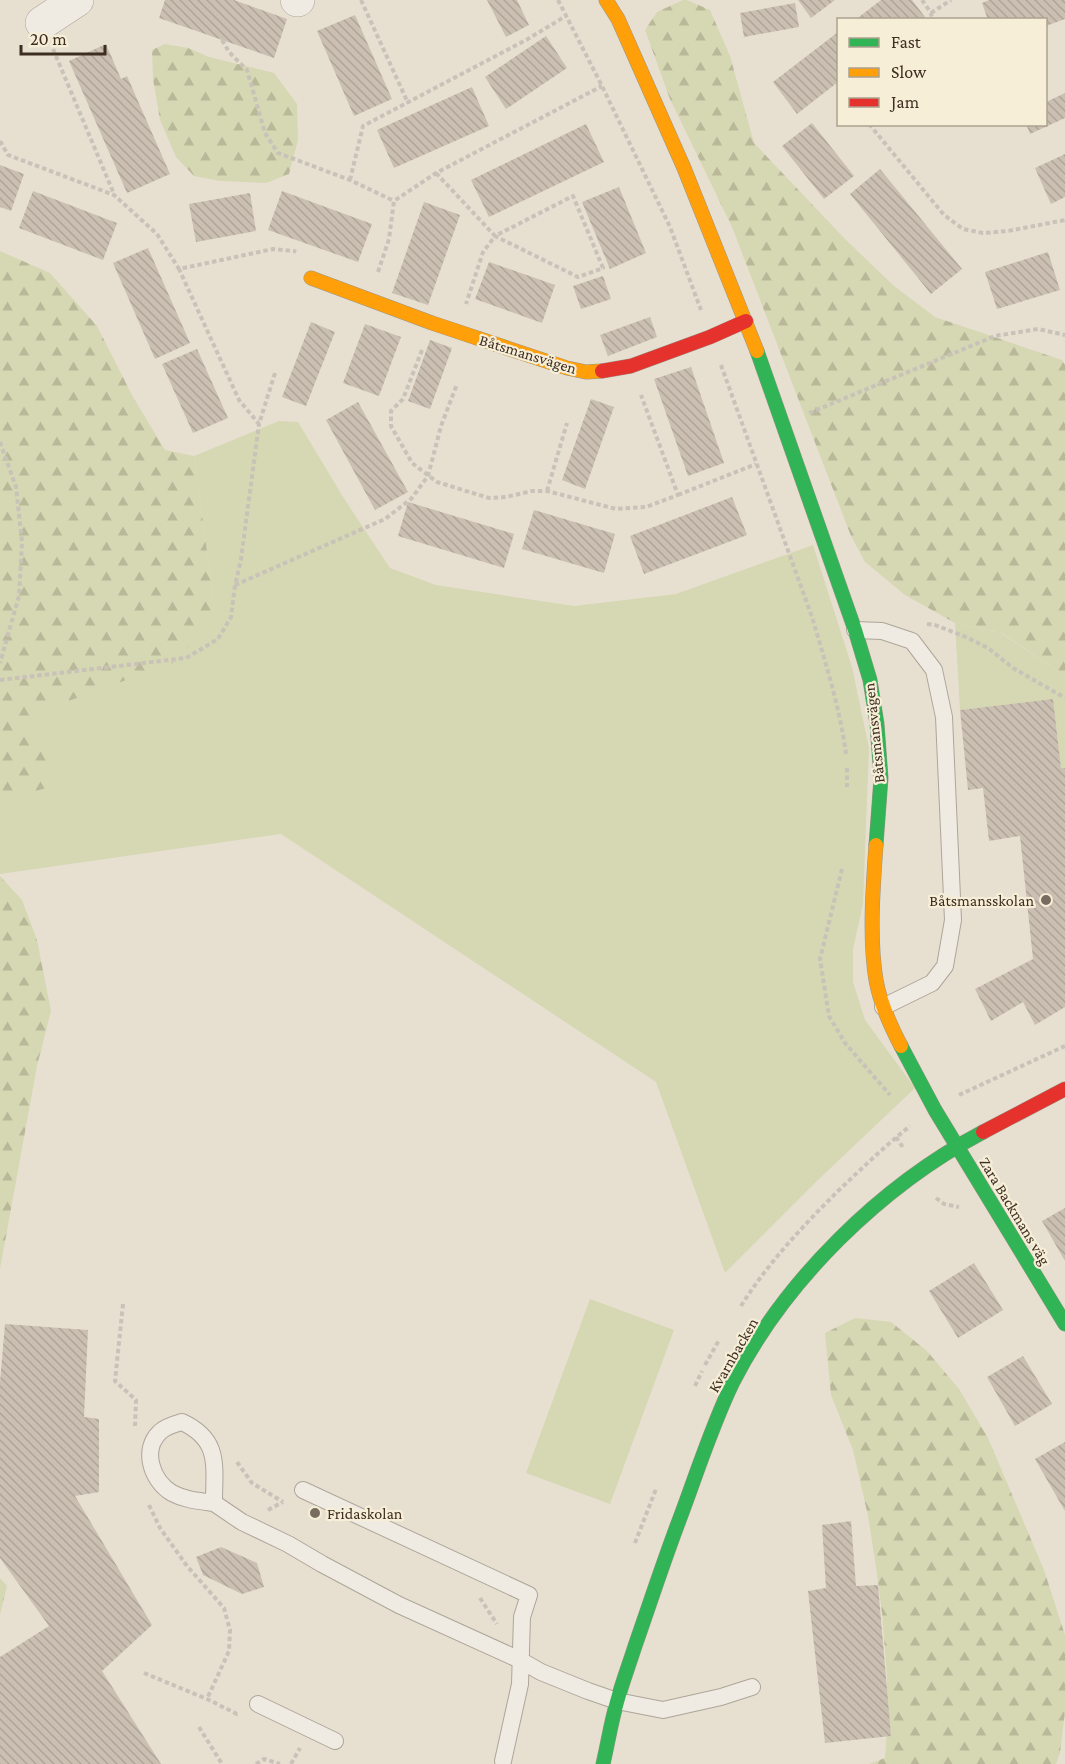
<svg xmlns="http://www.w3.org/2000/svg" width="1065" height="1764" font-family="'Crimson Pro',serif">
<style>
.green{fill:#d6d7b3}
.forest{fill:url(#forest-firs)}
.building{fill:url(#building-back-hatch)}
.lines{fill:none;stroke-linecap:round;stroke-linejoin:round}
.lane-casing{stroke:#ada599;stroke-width:18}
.street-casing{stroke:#ada599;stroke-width:34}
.fast-casing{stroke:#9c958a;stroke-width:15}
.slow-casing{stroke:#9c958a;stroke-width:15}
.jam-casing{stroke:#9c958a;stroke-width:15}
.path{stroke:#c8c2b9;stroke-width:4;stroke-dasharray:4.5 3;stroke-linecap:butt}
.lane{stroke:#efebe3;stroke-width:16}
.street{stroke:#efebe3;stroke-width:33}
.fast{stroke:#30b455;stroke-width:14}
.slow{stroke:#ff9f0a;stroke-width:14}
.jam{stroke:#e5322d;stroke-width:14}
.poi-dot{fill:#786c5e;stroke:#f7eed8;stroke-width:2}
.labels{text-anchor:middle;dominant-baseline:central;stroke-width:4.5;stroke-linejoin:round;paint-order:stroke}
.street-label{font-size:16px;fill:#3d2e20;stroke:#f7eed8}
.poi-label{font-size:16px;fill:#3d2e20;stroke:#f7eed8;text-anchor:end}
</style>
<defs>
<pattern id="forest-firs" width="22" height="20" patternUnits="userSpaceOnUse" patternTransform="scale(1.5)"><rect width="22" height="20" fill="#d6d7b3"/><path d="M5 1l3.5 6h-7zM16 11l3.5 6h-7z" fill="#b9b99a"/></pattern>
<pattern id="building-back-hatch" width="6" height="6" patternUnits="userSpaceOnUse" patternTransform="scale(1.5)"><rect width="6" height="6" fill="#cbbfb2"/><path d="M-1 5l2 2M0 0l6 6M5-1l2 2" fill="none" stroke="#afa499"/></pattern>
</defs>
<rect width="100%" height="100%" fill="#e7e0d1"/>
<path class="green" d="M279,421L298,422L345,500L390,568L436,585L574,606L676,594L813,545L852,667L869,748L863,904L853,949V982L865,1020L915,1088L819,1179L725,1273L656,1082L281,834L0,874V803L54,785L29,715L172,663L215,610L194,456Z
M955,623L1001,633L1065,676V768H1061L1053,700L960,710Z
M590,1299L674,1330L610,1504L526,1473Z"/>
<path class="forest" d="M683,0H687L710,10L730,56L754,143L844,238L894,286L935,317L1062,360L1065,365V676L1002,633L955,623L905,595L865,562L851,536L732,227L670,99L645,30L657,12Z
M165,44L188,48L209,57L274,73L297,104L298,140L289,174L266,183L220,181L194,176L176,157L160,120L153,79L152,50Z
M0,251L50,273L97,326L133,397L165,450L194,456L215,610L199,637L173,663L30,715L55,785L0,803Z
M0,876L22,900L37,940L51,1011L37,1066L0,1269Z
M855,1318L891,1322L927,1351L959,1389L988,1438L1044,1570L1065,1635V1712L1060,1753L1056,1764H869L885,1758L887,1729V1676L882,1613L876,1567L868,1516L853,1450L831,1395L825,1333Z
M0,1578L7,1586L0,1615Z"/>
<path class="building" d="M165,0H234L287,19L274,58L159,18Z
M487,0H517L529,25L506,37Z
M798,0H835L811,18Z
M881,0H912L925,17L921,20H855Z
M989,0H1065V19L1046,26V20H988L982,3Z
M795,3L799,27L744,37L740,13Z
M355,15L392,99L354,116L317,31Z
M838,32V82L797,114L773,82Z
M546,36L567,68L506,109L485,77Z
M106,44L121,79L127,76L170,174L127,193L69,61Z
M472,87L489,126L394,168L377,130Z
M1065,93V118L1030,134L1026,124H1046V102Z
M812,123L854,176L824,199L782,146Z
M586,124L604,162L489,217L471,180Z
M1065,154V197L1051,204L1035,168Z
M0,165L24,174L11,211L0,207Z
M880,169L962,269L931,294L850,194Z
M619,187L646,253L610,269L582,202Z
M33,191L117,223L103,260L19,228Z
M282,191L372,224L358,262L268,230Z
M250,193L256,231L196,242L189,204Z
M424,202L460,215L428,305L392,293Z
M148,248L190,343L155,359L113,263Z
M1048,252L1060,290L997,309L985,272Z
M489,262L555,285L542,323L475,299Z
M603,276L611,299L581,309L573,286Z
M650,317L657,337L608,356L600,335Z
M311,322L335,332L306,406L282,397Z
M365,324L401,337L379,396L343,383Z
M430,340L452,348L430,409L408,401Z
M197,349L228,418L193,433L162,364Z
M691,367L724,463L688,476L654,379Z
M591,399L614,407L585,489L562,480Z
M358,402L408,492L375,510L326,420Z
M732,497L747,535L644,574L630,536Z
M408,502L514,534L504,568L398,536Z
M534,510L615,534L604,573L522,549Z
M1053,699L1061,768H1065V1007L1035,1025L1023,1002L991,1021L975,989L1033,959L1020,836L989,841L983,788L968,790L960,710Z
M1065,1208V1261L1042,1221Z
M974,1263L1003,1310L958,1338L929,1291Z
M5,1324L88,1330L84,1417L99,1419V1492L75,1496L152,1625L102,1671L161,1764H0V1657L49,1626L0,1558V1382Z
M1023,1356L1052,1404L1015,1426L987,1377Z
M1065,1442V1511L1035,1459Z
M851,1521L856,1586L878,1585L891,1736L825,1743L808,1591L826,1588L822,1525Z
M221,1547L257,1563L264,1587L242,1594L203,1575L196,1557Z"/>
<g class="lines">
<g class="lane-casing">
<path id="lane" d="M855,630L882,631L912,641L934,670L944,717L953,920L945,966L932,983L883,1007
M303,1490L529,1595L522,1617L520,1684L503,1761
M214,1503C199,1501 185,1500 172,1493C152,1481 141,1450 160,1432C166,1426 175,1424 182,1422C221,1440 214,1466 214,1503L242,1522L288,1544L322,1564L399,1605L520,1660L541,1672L588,1691L617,1701L663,1710L721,1697L752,1687
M258,1704L335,1741"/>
</g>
<g class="street-casing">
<path id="street" d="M297,0H298
M42,23L77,0"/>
</g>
<g class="fast-casing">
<path id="fast" d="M757,351L855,630L870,680L877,724L881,778L876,845
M901,1046L935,1110L1065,1324
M603,1764C608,1743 611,1722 617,1702C622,1683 629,1665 635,1646C649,1606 662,1566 677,1526C695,1479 711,1427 733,1382C785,1280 881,1186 983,1132"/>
</g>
<g class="slow-casing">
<path id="slow" d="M606,0L618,19L684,168L757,351
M311,278L432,323L567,368L586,372L602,371
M876,845C873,887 869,938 876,980C880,1003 890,1025 901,1046"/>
</g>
<g class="jam-casing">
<path id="jam" d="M602,371L631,366L710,337L746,321
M983,1132L1065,1089"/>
</g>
<path class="path" d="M361,0L408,103
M558,0L602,86L670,227L701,310
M922,0L931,13L932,20
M931,13L951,0
M222,40L229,52L247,70L265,133L278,153L350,180L394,201
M53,49L114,194
M869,124L944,215L963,229L983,233L1008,231L1065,220
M0,141L8,155L114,195L157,234L179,269
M436,173L495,236L573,196L603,268L578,277L495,236L483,252L466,304
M350,180L363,126L526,40L566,16
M378,272L389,239L394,201L436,173L602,86
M422,350L403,399L391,411V426L412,463L437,482L489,498L506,497L532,491H547L616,509L646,507L678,495L641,395
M721,365L812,617C825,661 840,708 846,754
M275,373L259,424L239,400L179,269L273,249L294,251L296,252
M809,413L995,336L1038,329L1065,335
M0,442L16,487L22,542L19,596L0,663
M547,491L567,423
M678,495L756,464
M235,585L385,519L411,499L428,476L441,426L457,384
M927,624L935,625L966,637L988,648L1013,668L1065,698
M0,680L186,658L218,639L231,617L235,586L241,559L259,424
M847,768V787
M842,869L820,959L829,1016L845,1043L890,1095
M959,1095L1065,1046
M896,1137L904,1149
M936,1198L944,1204L959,1207
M123,1304L115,1381L136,1400L135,1426
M741,1306C768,1263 802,1227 837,1192C861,1169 884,1147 910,1126
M705,1365L719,1340
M695,1386L702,1371
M237,1462L252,1483L283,1502
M149,1505L160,1528L187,1566L224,1608L230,1630L229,1651L207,1699
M268,1510L283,1502
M635,1543L656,1489
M480,1598L497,1624
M144,1673L207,1699L237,1714L239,1713
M199,1727L222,1764
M256,1764L264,1759L280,1764
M291,1764L300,1748"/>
<use href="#lane" class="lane"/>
<use href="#street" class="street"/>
<use href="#fast" class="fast"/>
<use href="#slow" class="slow"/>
<use href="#jam" class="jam"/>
</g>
<g class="poi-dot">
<circle cx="1046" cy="900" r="6"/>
<circle cx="315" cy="1513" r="6"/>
</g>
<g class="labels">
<g class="street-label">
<text transform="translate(528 354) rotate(17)">Båtsmansvägen</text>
<text transform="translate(874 733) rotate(-96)">Båtsmansvägen</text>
<text transform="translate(1015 1211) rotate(59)">Zara Backmans väg</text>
<text transform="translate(733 1355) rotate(-60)">Kvarnbacken</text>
</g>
<g class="poi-label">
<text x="1034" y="900">Båtsmansskolan</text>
<text x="327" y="1513" text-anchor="start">Fridaskolan</text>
</g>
</g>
<rect x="837" y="18" width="210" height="108" fill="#f7eed8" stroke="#ada18e" stroke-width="1.5"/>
<rect x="849" y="38" width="30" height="9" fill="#30b455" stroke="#ada18e" stroke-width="1.5"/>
<text x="891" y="48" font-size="18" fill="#3d2e20">Fast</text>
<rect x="849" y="68" width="30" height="9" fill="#ff9f0a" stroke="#ada18e" stroke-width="1.5"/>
<text x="891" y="78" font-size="18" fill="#3d2e20">Slow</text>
<rect x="849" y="98" width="30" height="9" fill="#e5322d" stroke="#ada18e" stroke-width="1.5"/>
<text x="891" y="108" font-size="18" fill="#3d2e20">Jam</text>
<path d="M21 45v9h84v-9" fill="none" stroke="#3d2e20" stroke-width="3"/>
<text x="30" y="45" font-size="18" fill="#3d2e20" stroke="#f7eed8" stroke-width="4.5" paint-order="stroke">20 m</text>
</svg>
